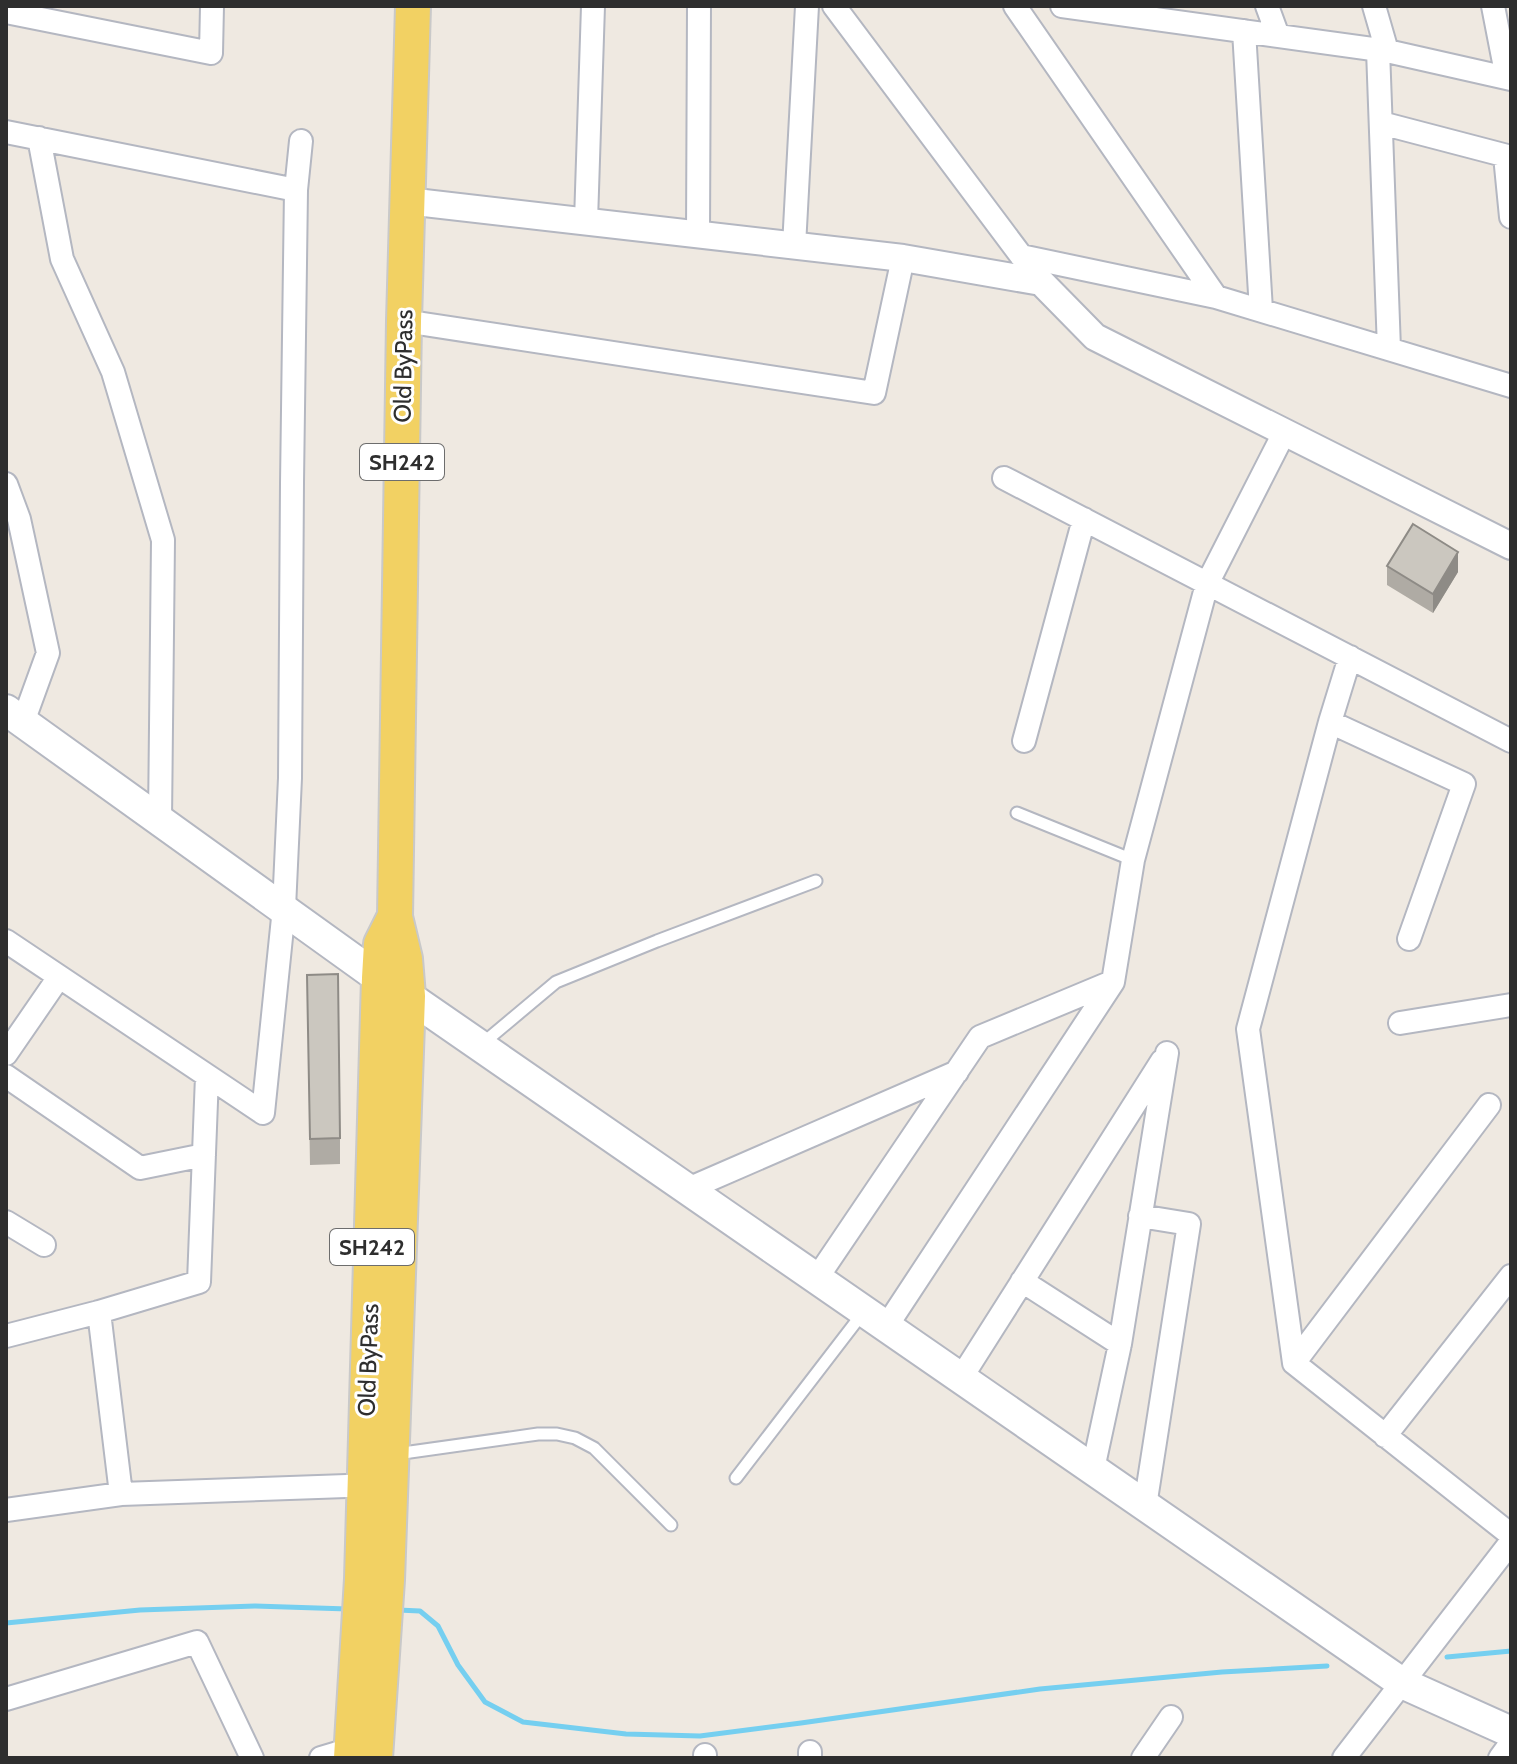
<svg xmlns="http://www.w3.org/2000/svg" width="1517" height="1764" font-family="Cabin,sans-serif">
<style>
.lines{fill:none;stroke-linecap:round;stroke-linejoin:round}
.stream{stroke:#75cff0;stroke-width:5}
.service-casing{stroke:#b4b7c1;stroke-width:15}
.minor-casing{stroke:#b4b7c1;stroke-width:26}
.tertiary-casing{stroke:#b4b7c1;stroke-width:30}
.secondary-casing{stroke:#b4b7c1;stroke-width:34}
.primary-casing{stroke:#c9c9c9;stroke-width:38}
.service{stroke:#fff;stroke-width:11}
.minor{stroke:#fff;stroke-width:22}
.tertiary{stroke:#fff;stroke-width:26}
.secondary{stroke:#fff;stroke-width:30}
.primary{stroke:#f2d163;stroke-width:34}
.wall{fill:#afaba4}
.shaded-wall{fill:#8e8b86}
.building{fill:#cbc7bf;stroke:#8e8b86;stroke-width:2}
.labels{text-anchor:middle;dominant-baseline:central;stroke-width:6;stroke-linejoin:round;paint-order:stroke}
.shield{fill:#fff;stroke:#6d6d6d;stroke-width:2}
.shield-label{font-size:22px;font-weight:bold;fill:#2e2e2e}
.street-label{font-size:24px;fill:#2e2e2e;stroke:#fff}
</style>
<rect width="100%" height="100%" fill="#efe9e1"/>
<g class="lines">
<path class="stream" d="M398,1610L420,1611L438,1626L458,1665L485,1702L523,1722L626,1734L700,1736L801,1723L1040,1689L1222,1672L1327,1666
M6,1623L140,1610L255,1606L348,1609
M1447,1657L1511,1651"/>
<g class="service-casing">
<path id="service" d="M1017,813L1133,860
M482,1044L556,982L657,941L816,881
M396,1454L538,1434H557L575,1438L594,1448L671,1525
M736,1478L862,1314"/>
</g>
<g class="minor-casing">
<path id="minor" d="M834,6L1028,265
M1015,6L1216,297
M1062,6L1387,51L1511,79
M1267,6L1278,36
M1374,6L1387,51
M1493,6L1507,78
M6,12L211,53L212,6
M1244,31L1261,310
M1378,50L1389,349
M1381,123L1511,157
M6,132L296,190L301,141
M39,138L62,259L113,372L163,540L160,820
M1505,156L1511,217
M586,221L593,6
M698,235L699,6
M794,246L807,6
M1021,256L1216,297L1511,386
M404,321L874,393L903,258
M1004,478L1511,741
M6,484L19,519L48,653L23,722
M1330,722L1464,784L1409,939
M1024,741L1084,519
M6,941L263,1113L284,908L290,778L292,483L296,190
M1400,1023L1511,1005
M6,1054L59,977
M6,1076L140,1168L204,1155
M1489,1105L1294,1363L1511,1535
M688,1189L957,1072
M1140,1216L1189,1224L1145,1506
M6,1222L44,1245
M817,1278L980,1037L1112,982
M1022,1281L1120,1344
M99,1312L121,1494
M886,1327L1113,982L1133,860L1207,584L1284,433
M6,1336L99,1312L199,1282L207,1076
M1294,1363L1248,1029L1330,722L1350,657
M961,1378L1162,1061
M1385,1436L1511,1276
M1093,1469L1120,1344L1167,1053
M6,1510L121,1494L375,1485
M6,1699L197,1642L252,1758
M810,1752V1758
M705,1755V1758
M321,1758L351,1749
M1143,1758L1171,1717
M1344,1758L1511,1542
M1500,1758L1511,1743"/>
</g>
<g class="tertiary-casing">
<path id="tertiary" d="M407,201L903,258L1041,282L1095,337L1511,546"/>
</g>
<g class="secondary-casing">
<path id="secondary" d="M6,710L379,978L408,996L1402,1683L1511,1732"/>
</g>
<g class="primary-casing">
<path id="primary" d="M351,1758L362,1579L379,978L381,944L394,918
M375,1758L387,1580L408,996L405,959L395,917L404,321L413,6"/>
</g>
<use href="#service" class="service"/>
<use href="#minor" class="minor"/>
<use href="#tertiary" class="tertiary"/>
<use href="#secondary" class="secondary"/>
<use href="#primary" class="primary"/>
</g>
<path class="wall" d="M1387,566L1458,572L1433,613L1387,585Z
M307,975L340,1138V1164L310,1165Z"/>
<path class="shaded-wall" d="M1458,552V572L1433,613V594Z"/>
<path class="building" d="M1413,524L1458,552L1433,594L1387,566Z
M338,974L340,1138L310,1139L307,975Z"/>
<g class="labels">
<g class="shield">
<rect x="360" y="444" width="84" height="36" rx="6"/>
<rect x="330" y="1229" width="84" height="36" rx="6"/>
</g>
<g class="shield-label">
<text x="402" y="462">SH242</text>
<text x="372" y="1247">SH242</text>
</g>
<g class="street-label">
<text transform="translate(403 366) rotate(-89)">Old ByPass</text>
<text transform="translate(368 1360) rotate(-88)">Old ByPass</text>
</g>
</g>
<rect width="1517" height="1764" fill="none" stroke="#2e2e2e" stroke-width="16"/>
</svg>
